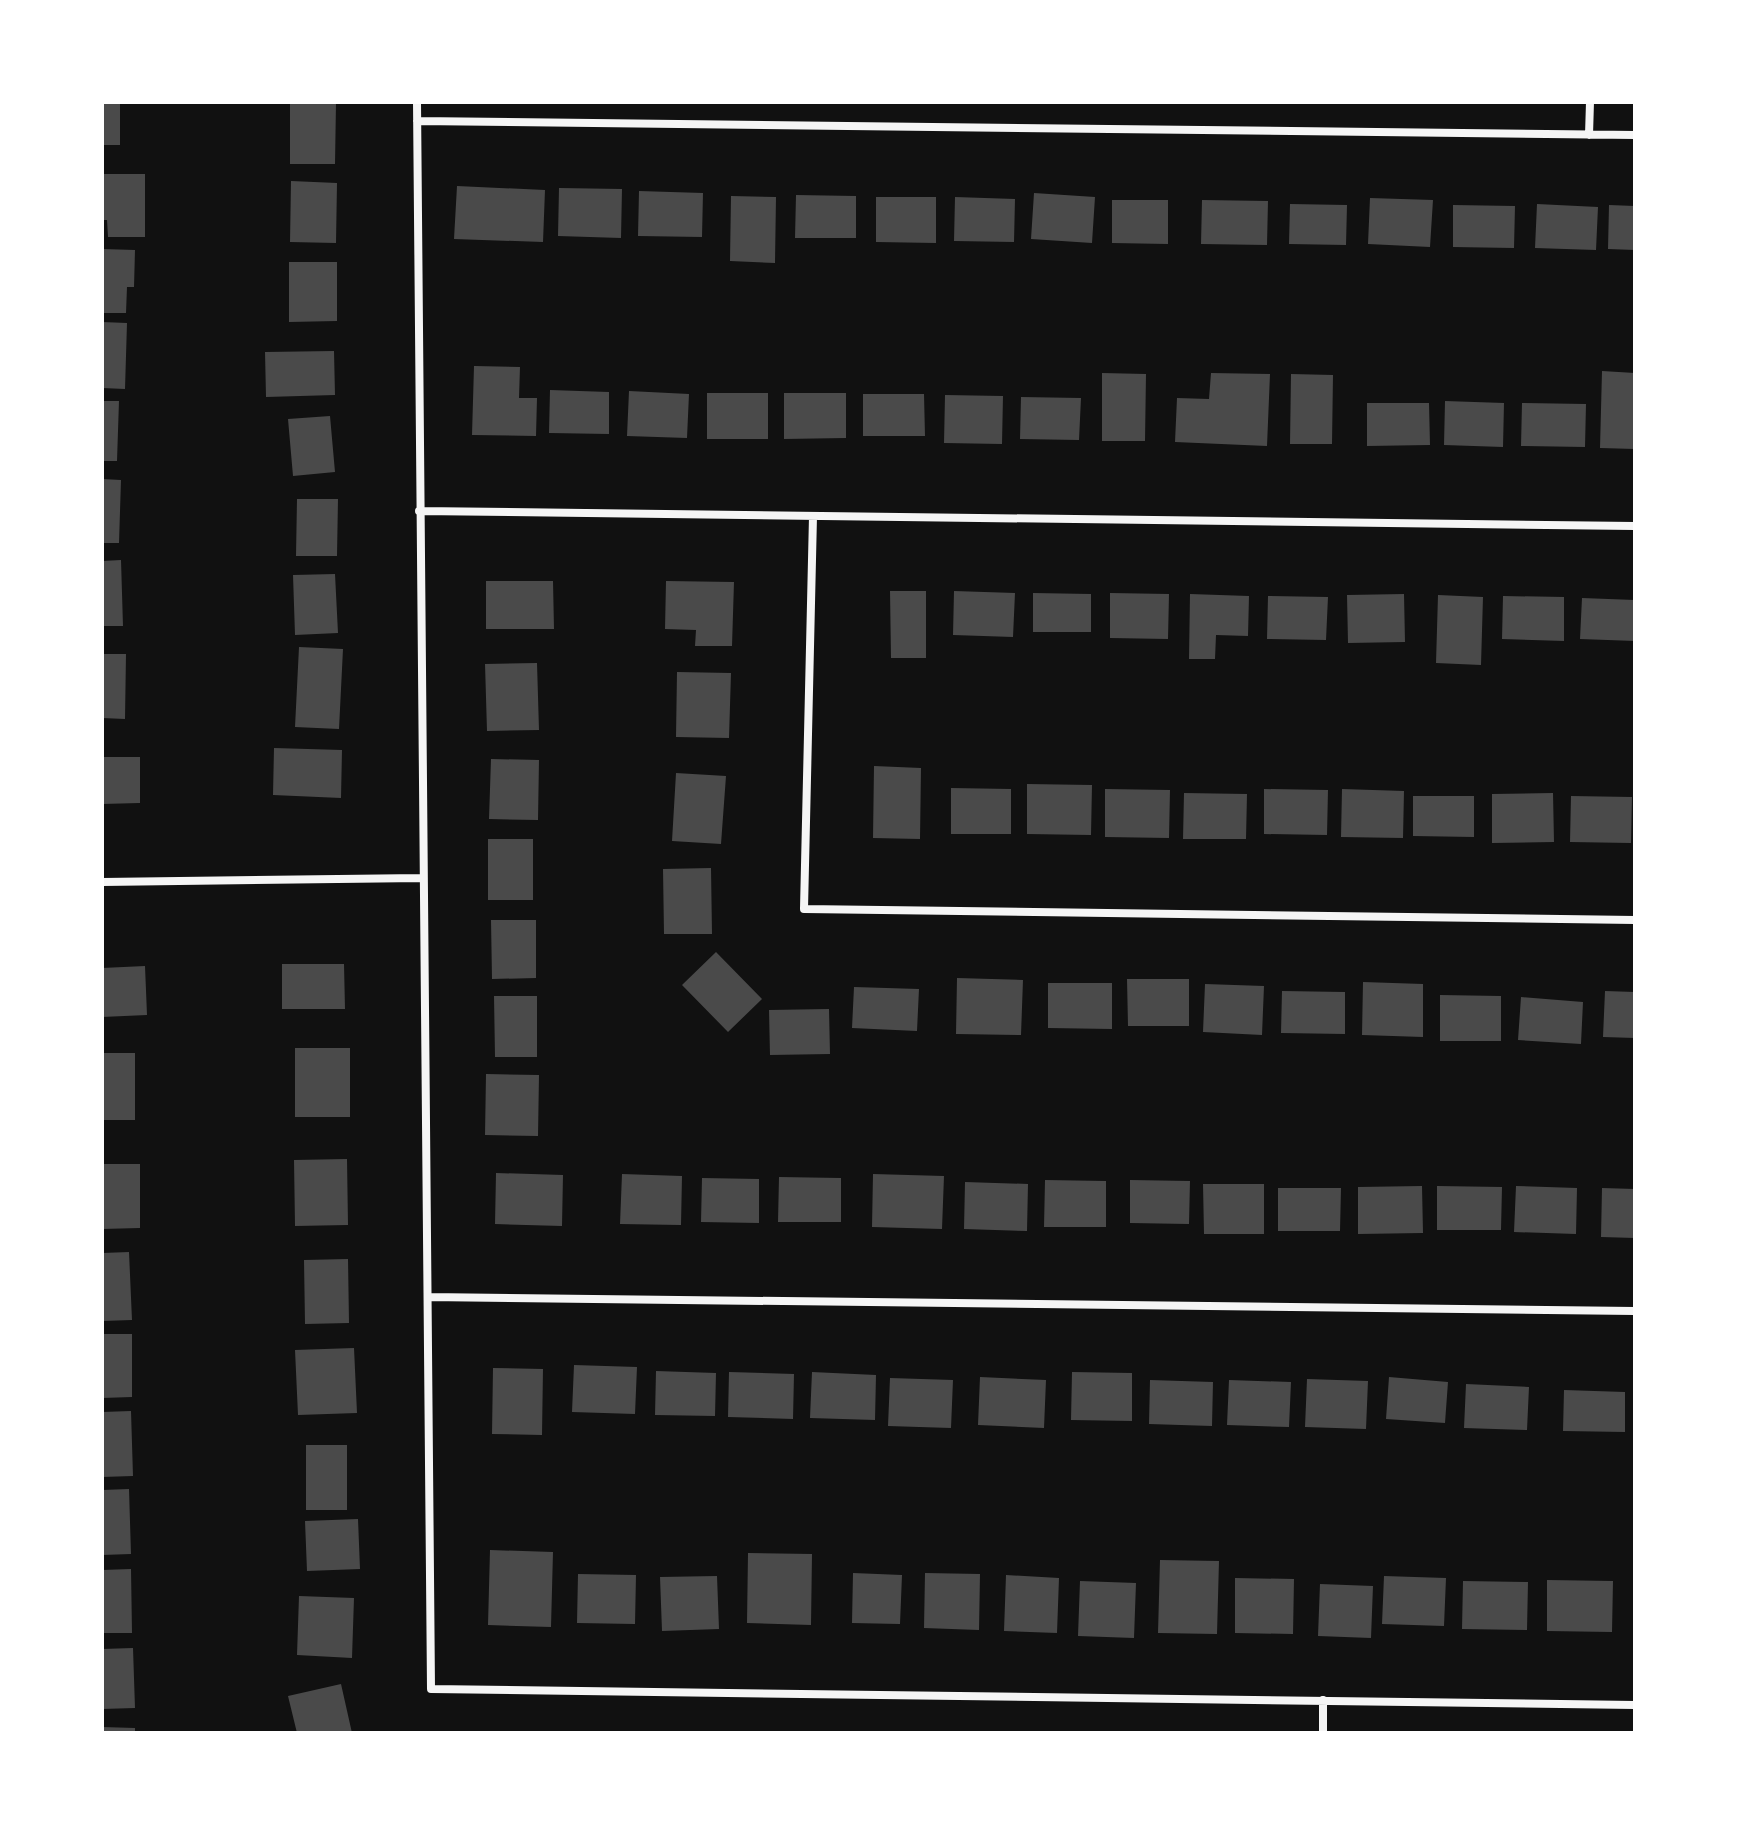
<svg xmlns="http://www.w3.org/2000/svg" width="1737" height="1835" font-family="Literata,serif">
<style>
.building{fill:#4a4a4a}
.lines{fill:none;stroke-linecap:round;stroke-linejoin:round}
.minor{stroke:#f5f5f5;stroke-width:8}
</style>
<rect width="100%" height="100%" fill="#111"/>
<path class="building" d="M102,102H120V145H102Z
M290,103H336L335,164H290Z
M102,174H145V237H108L107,220H102Z
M291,181L337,183L336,243L290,242Z
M457,186L545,190L543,242L454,239Z
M559,188L622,189L621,238L558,236Z
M639,191L703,193L702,237L638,236Z
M1034,193L1095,197L1092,243L1031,239Z
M796,195L856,196V238H795Z
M731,196L776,197L775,263L730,261Z
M876,197H936V243L876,242Z
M955,197L1015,199L1014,242L954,241Z
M1370,198L1433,200L1430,247L1368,244Z
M1112,200H1168V244L1112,243Z
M1202,200L1268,201L1267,245L1201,244Z
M1290,204L1347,205L1346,245L1289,244Z
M1537,204L1598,207L1596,250L1535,248Z
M1453,205L1515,206L1514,248L1453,247Z
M1609,205L1635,206V250L1608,249Z
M102,249L135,250L134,287H127L126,313H102Z
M289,262H337V321L289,322Z
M102,322L127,323L125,389L102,388Z
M334,351L335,395L266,397L265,352Z
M474,366L520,367L519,398H537L536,436L472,435Z
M1602,371L1635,373V449L1600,448Z
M1102,373L1146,374L1145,441H1102Z
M1211,373L1270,374L1267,446L1175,442L1177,398L1209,399Z
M1291,374L1333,375L1332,444H1290Z
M550,390L609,392V434L549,433Z
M629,391L689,394L687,438L627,436Z
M707,393H768V439H707Z
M784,393H846V438L784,439Z
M863,394H924L925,436H863Z
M945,395L1003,396L1002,444L944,443Z
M1021,397L1081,398L1079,440L1020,439Z
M102,401H119L117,461H102Z
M1445,401L1504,403L1503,447L1444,445Z
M1367,403H1429L1430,445L1367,446Z
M1522,403L1586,404L1585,447L1521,446Z
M330,416L335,472L293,476L288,419Z
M102,479L121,480L119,543H102Z
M297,499H338L337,556H296Z
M121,560L123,626H102V561Z
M335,574L338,633L295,635L293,575Z
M486,581H553L554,629H486Z
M666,581L734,582L732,646H695L696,630L665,629Z
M890,591H926V658H891Z
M954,591L1015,593L1013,637L953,635Z
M1033,593L1091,594V632H1033Z
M1110,593L1169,594L1168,639L1110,638Z
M1190,594L1249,596L1248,636L1216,635L1215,659H1189Z
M1404,594L1405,642L1348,643L1347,595Z
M1438,595L1483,597L1481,665L1436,663Z
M1268,596L1328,597L1326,640L1267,639Z
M1503,596L1564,597V641L1502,639Z
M1582,598L1635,600V641L1580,639Z
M299,647L343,649L339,729L295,727Z
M102,654H126L125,719L102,718Z
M537,663L539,730L487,731L485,664Z
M677,672L731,673L729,738L676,737Z
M274,748L342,750L341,798L273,795Z
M102,757H140V803L102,804Z
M491,759L539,760L538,820L489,819Z
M874,766L921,768L920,839L873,838Z
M676,773L726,776L721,844L672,841Z
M1027,784L1092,785L1091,835L1027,834Z
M951,788L1011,789V834H951Z
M1105,789L1170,790L1169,838L1105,837Z
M1264,789L1328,790L1327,835L1264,834Z
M1342,789L1404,791L1403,838L1341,837Z
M1184,793L1247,794L1246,839H1183Z
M1553,793L1554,842L1492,843V794Z
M1413,796H1474V837L1413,836Z
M1571,796L1632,797L1631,843L1570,842Z
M488,839H533V900H488Z
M711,868L712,934H664L663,869Z
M491,920H536V978L492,979Z
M716,952L762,999L728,1032L682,985Z
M282,964H344L345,1009H282Z
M145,966L147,1015L102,1017V968Z
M957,978L1023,980L1021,1035L956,1034Z
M1127,979H1189V1026H1128Z
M1363,982L1423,984V1037L1362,1035Z
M1048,983H1112V1029L1048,1028Z
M1205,984L1264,986L1262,1035L1203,1032Z
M854,987L919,989L917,1031L852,1028Z
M1282,991L1345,992V1034L1281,1033Z
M1605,991L1635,992V1038L1603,1037Z
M1440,995L1501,996V1041H1440Z
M494,996H537V1057H495Z
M1521,997L1583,1002L1581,1044L1518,1040Z
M829,1009L830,1054L770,1055L769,1010Z
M295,1048H350V1117H295Z
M102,1053H135V1120H102Z
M486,1074L539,1075L538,1136L485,1135Z
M347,1159L348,1225L295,1226L294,1160Z
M102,1164H140V1228L102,1229Z
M496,1173L563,1175L562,1226L495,1224Z
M622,1174L682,1176L681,1225L620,1224Z
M873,1174L944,1176L942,1229L872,1227Z
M779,1177L841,1178V1222H778Z
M702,1178L759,1179V1223L701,1222Z
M1045,1180L1106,1181V1227H1044Z
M1130,1180L1190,1181L1189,1224L1130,1223Z
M965,1182L1028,1184L1027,1231L964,1229Z
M1203,1184H1264V1234H1204Z
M1422,1186L1423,1233L1358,1234V1187Z
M1437,1186L1502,1187L1501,1230H1437Z
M1516,1186L1577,1188L1576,1234L1514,1232Z
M1278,1188H1341L1340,1231H1278Z
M1602,1188L1635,1189V1238L1601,1237Z
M129,1252L132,1320L102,1321V1253Z
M348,1259L349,1323L305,1324L304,1260Z
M102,1334H132V1397L102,1398Z
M354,1348L357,1413L298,1415L295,1350Z
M574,1365L637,1367L635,1414L572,1412Z
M493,1368L543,1369L542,1435L492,1434Z
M656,1371L716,1373L715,1416L655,1415Z
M729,1372L794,1374L793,1419L728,1417Z
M812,1372L876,1375L875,1420L810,1418Z
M1072,1372L1132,1373V1421L1071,1420Z
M980,1377L1046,1380L1044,1428L978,1425Z
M1389,1377L1448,1382L1445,1423L1386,1419Z
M890,1378L953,1380L951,1428L888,1426Z
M1307,1379L1368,1381L1366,1429L1305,1427Z
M1150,1380L1213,1382L1212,1426L1149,1424Z
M1229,1380L1291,1382L1289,1427L1227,1425Z
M1466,1384L1529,1387L1527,1430L1464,1428Z
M1564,1390L1625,1392V1432L1563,1431Z
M131,1411L133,1476L102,1477V1412Z
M306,1445H347V1510H306Z
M129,1489L131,1554L102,1555V1490Z
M358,1519L360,1569L307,1571L305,1521Z
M490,1550L553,1552L551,1627L488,1625Z
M748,1553L812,1554L811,1625L747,1623Z
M1160,1560L1219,1561L1217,1634L1158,1633Z
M131,1569L132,1633H102V1570Z
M853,1573L902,1575L900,1624L852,1623Z
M925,1573L980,1574L979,1630L924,1628Z
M578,1574L636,1575L635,1624L577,1623Z
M1006,1575L1059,1578L1057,1633L1004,1631Z
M717,1576L719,1629L662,1631L660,1577Z
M1384,1576L1446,1578L1444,1626L1382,1624Z
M1235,1578L1294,1579L1293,1634L1235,1633Z
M1547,1580L1613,1581L1612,1632L1547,1631Z
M1080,1581L1136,1583L1134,1638L1078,1636Z
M1463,1581L1528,1582L1527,1630L1462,1629Z
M1320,1584L1373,1586L1371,1638L1318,1636Z
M299,1596L354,1598L352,1658L297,1655Z
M133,1648L135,1708L102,1709V1649Z
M341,1684L352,1733H297L288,1696Z
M102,1727L135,1728V1733H102Z"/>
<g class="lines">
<path class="minor" d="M417,102L431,1689L1635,1705
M417,121L1635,135
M1589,135L1590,102
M419,511L1635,526
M813,516L804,909L1635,920
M102,882L421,878
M428,1297L1635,1311
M1323,1733V1700"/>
</g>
<rect width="1737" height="1835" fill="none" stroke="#ffffff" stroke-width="208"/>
</svg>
